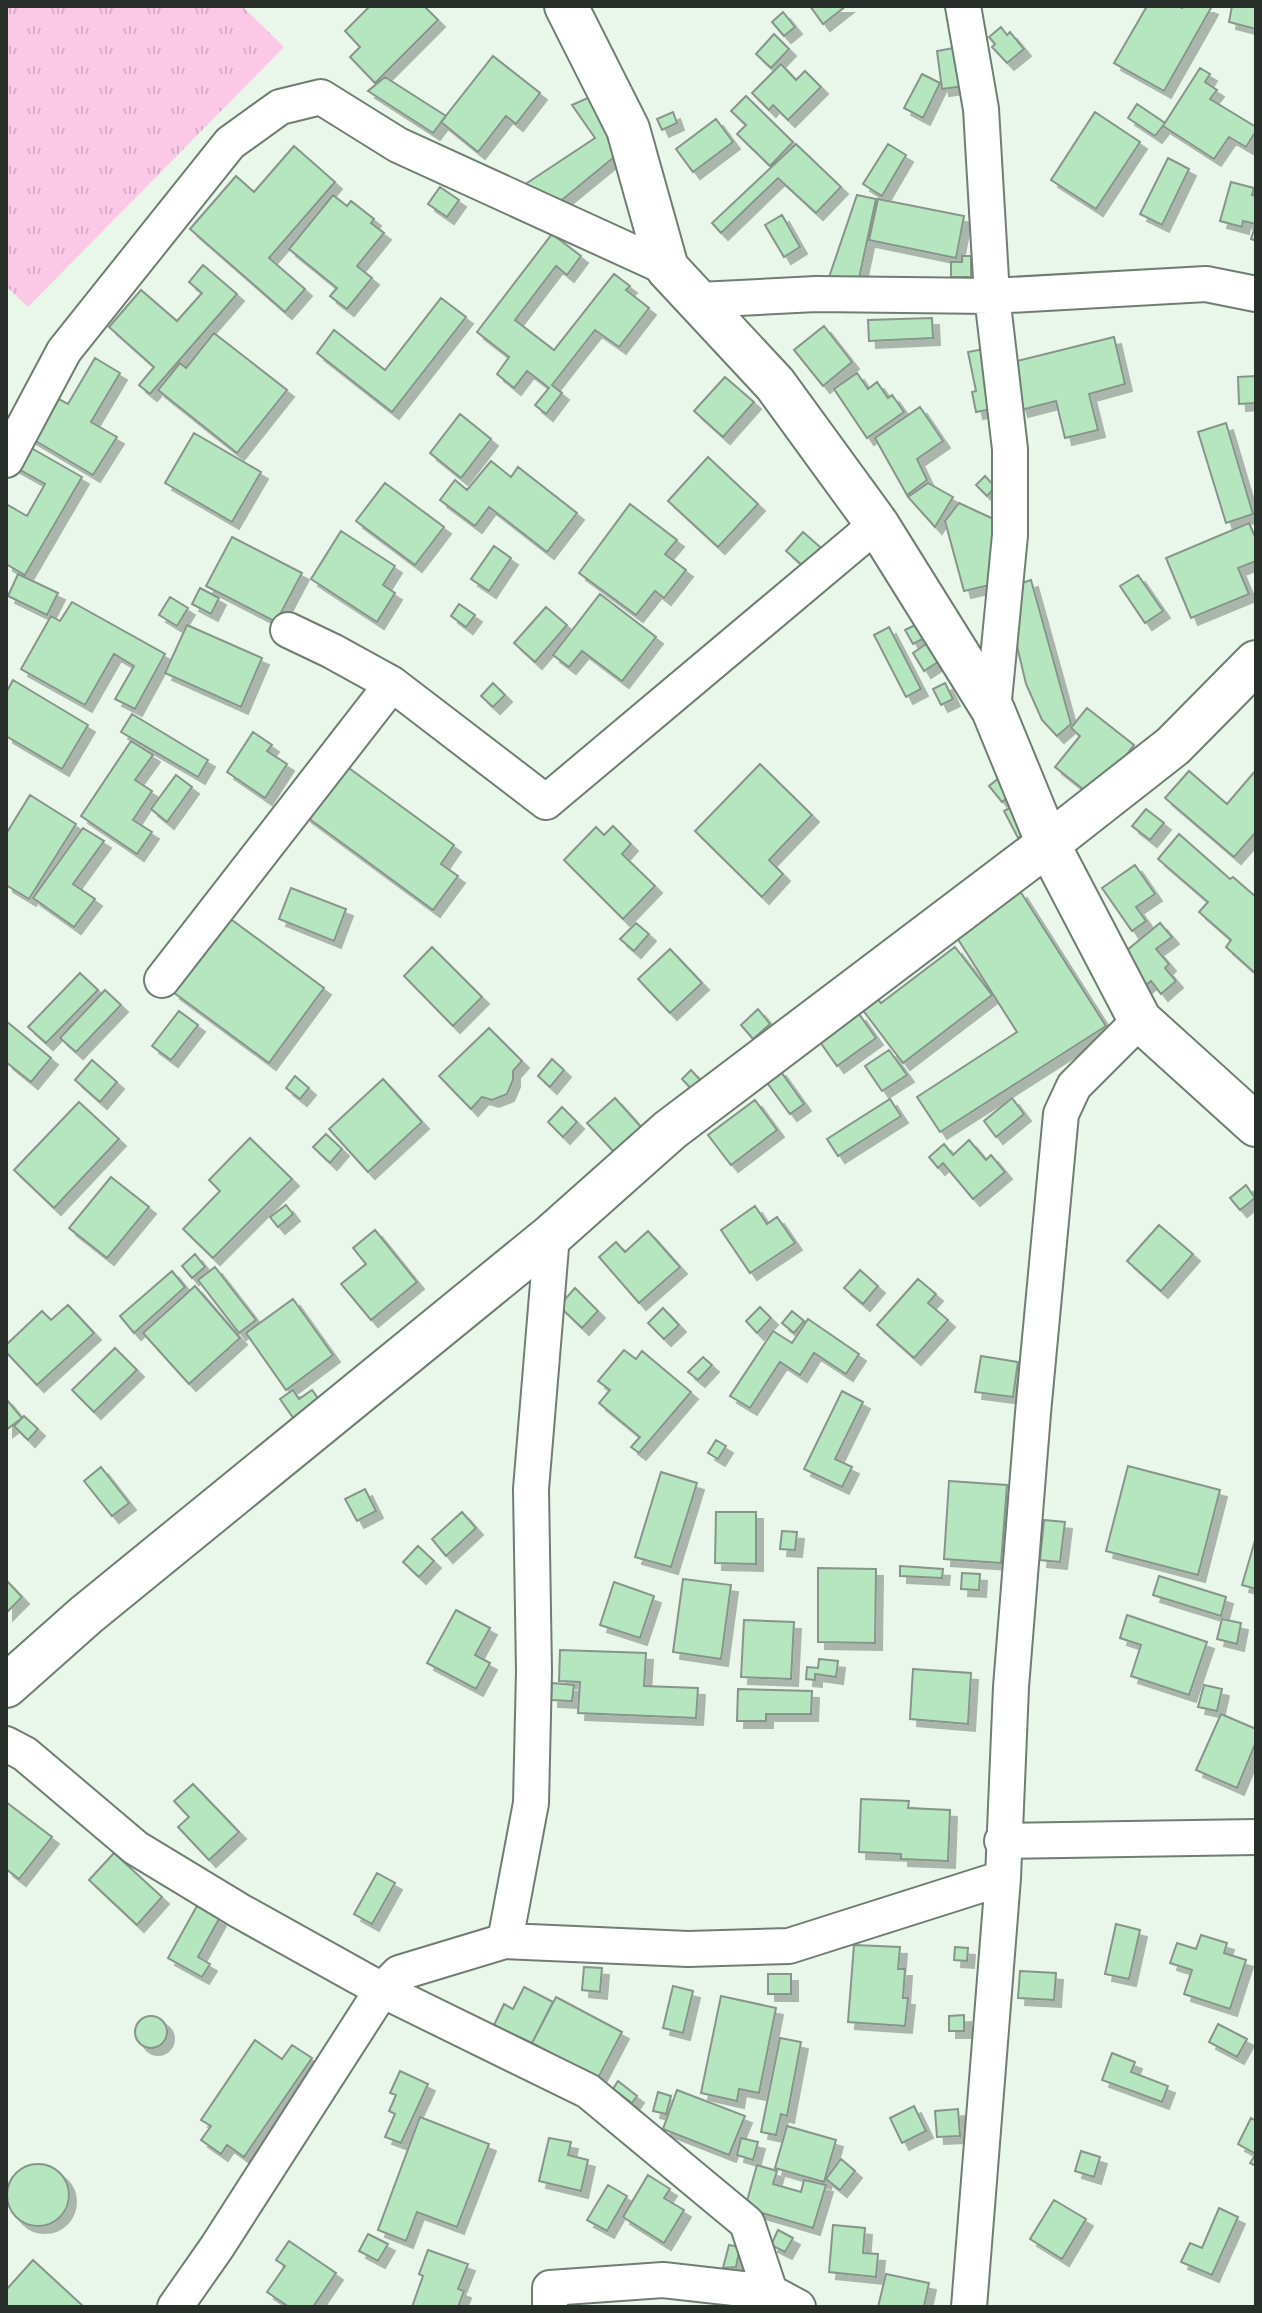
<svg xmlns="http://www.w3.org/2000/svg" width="1262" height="2313" font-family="'Archivo Narrow',sans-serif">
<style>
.park{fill:url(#park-tufts)}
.building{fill:#b6e6c0;stroke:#87958a;stroke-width:2;filter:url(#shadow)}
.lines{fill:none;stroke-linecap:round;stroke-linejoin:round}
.minor-casing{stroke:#6f7d72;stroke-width:38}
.tertiary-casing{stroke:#6f7d72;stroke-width:46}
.minor{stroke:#fff;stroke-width:34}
.tertiary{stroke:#fff;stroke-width:42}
</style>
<defs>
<pattern id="park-tufts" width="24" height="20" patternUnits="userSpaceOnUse" patternTransform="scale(2)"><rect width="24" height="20" fill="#fbc8e6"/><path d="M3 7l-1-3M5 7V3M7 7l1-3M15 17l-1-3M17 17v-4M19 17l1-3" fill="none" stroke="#d7acc5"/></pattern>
<filter id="shadow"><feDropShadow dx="7" dy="7" stdDeviation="0" flood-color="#0004"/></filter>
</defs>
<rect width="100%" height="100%" fill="#e8f7ea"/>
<path class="park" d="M6,6H242L284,47L28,307L6,286Z"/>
<path class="building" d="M370,6H424L438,20L375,83L350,57L360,47L345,31Z
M810,6H846L823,24Z
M1147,6H1178L1182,8L1183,6H1207L1211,8L1164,91L1114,63Z
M1232,6L1256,7V29L1229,22Z
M783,12L795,27L784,36L772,22Z
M1001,27L1007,35L1010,32L1024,49L1007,63L992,47L995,44L989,37Z
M774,34L789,49L771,68L756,54Z
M959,47L964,86L942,89L937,51Z
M493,56L540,93L516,124L506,116L478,152L441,122Z
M781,64L796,80L805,71L821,87L788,120L773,105L769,110L752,93Z
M1200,68L1210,74L1205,82L1217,90L1210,99L1256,127V131L1246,147L1229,137L1214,159L1163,126Z
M922,74L940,83L923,118L904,108Z
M385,77L446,116L433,133L368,91Z
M746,96L793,142L770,166L737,134L746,125L731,111Z
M590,97L619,153L551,209L521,187L595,138L572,105Z
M1137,104L1165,123L1155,136L1128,118Z
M673,112L677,123L662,130L657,119Z
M1095,112L1140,142L1096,209L1051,180Z
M716,119L733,142L693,172L676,149Z
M796,144L841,187L816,213L778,178L721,233L712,223Z
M888,144L906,155L882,196L863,184Z
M294,146L335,182L269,258L305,289L285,312L190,229L236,176L254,192Z
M1168,158L1189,169L1162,225L1140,214Z
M1231,182L1254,188L1252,195L1256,196V241L1251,239L1256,224L1243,221L1242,227L1220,221Z
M440,187L459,200L447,217L428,204Z
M333,195L347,206L351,201L374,219L371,223L384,233L357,266L372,278L347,309L330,296L337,288L289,249Z
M857,195L876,199L858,283L826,286Z
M878,199L964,216L956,258L869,240Z
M782,215L800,247L784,257L765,225Z
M552,234L581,256L567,275L556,266L515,320L554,350L614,274L630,286L626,290L649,308L619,347L595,330L552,385L562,393L546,414L535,405L549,388L527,371L514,388L497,374L509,357L477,332Z
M962,256H971V277H951V262H962Z
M203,265L237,294L150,394L139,385L154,367L109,327L141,290L177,321L202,293L189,282Z
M441,298L466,317L392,412L317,353L334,330L385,370Z
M932,318L933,338L869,341L868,320Z
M824,326L852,362L823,386L794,350Z
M214,333L287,390L237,453L158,390L180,363L186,368Z
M1114,337L1125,384L1089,394L1098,430L1065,438L1056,401L1021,410L1009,363Z
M984,349L997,408L976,412L972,392L976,391L968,352Z
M95,358L120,373L91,422L117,437L93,475L29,437L53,396L68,404Z
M857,373L868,389L877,382L888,398L892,395L904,412L867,438L834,389Z
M1256,376V403L1239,404L1238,377Z
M725,377L754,402L723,437L694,411Z
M920,407L943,441L917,459L927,480L907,495L875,438Z
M460,414L491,439L461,478L430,453Z
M1226,423L1253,514L1226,523L1198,432Z
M194,433L261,472L232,522L165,483Z
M26,445L82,477L25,575L6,564V504L27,516L45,484L13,466Z
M708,457L758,504L718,547L668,501Z
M491,461L511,477L518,467L577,513L547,552L489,507L475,526L440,500L455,480L467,490Z
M985,476L995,487L987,496L976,485Z
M385,483L444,527L415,565L356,521Z
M928,483L953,497L935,527L908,497Z
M959,503L1000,522L998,583L964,591L945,521Z
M630,504L677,540L665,554L686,570L664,598L655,591L636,615L579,573Z
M1249,523L1256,539V561L1238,568L1249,594L1191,618L1166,558Z
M341,531L395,566L383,585L395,593L377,622L311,579Z
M803,532L828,554L811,573L786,551Z
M232,537L302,573L276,622L206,586Z
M494,546L511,558L489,591L471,579Z
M18,574L58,593L47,615L8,596Z
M1138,575L1163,611L1145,623L1120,586Z
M1031,580L1071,724L1057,736L1042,720L1026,684L1017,646L1010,587Z
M200,588L219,598L211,614L192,604Z
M600,594L656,637L622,681L582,651L569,667L553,655Z
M170,597L188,608L177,626L159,615Z
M72,602L165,654L135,709L115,699L134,666L114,654L85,705L21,669L51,616L60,621Z
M459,604L475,615L466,627L451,616Z
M546,607L567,625L535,662L514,643Z
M923,621L930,635L913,644L905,630Z
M187,625L262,658L241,707L165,673Z
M889,627L921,689L906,697L874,635Z
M929,642L941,660L924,671L913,653Z
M13,680L88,725L62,769L6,736V693Z
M493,683L505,695L493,707L481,696Z
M945,683L953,699L941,705L933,689Z
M1087,708L1134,745L1093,797L1055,767L1080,736L1071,728Z
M132,714L208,760L198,777L121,732Z
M253,732L272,745L267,751L287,764L265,798L227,772Z
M131,741L153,755L135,780L152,791L133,820L152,832L137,854L81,816Z
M342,763L454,845L441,864L458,876L433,910L304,815Z
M760,764L812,815L769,860L783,874L762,897L695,831Z
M1256,770V832L1234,857L1165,798L1189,771L1227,804Z
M1005,773L1018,789L1002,802L989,786Z
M176,775L192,787L167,822L151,809Z
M30,795L76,824L29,899L6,885V834Z
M1021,802L1035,829L1018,838L1004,811Z
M1146,809L1164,823L1150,840L1132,826Z
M613,826L631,844L622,854L655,886L623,919L564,860L596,827L604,835Z
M83,828L104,841L73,884L95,899L74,927L33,898Z
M1179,834L1230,879L1233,877L1256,897V974L1226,947L1231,940L1199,912L1208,902L1158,859Z
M1135,865L1155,894L1136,907L1146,921L1132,931L1102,888Z
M291,888L346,909L334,941L279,919Z
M1020,891L1106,1026L940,1132L917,1097L1017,1032L954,933Z
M228,917L324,988L269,1063L173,992Z
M636,923L649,934L634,951L620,939Z
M1160,923L1172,937L1156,949L1169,964L1165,968L1176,981L1161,994L1151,981L1145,986L1120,956Z
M432,947L482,997L453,1026L404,976Z
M955,947L992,995L903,1063L862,1009L877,998L881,1003Z
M670,949L702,983L670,1013L638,979Z
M80,973L98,990L46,1043L28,1027Z
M105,990L121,1005L76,1052L60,1038Z
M758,1009L770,1024L753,1039L741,1025Z
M179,1011L198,1025L171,1060L152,1046Z
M859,1014L876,1038L837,1066L820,1042Z
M6,1021L51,1058L31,1082L6,1062Z
M489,1028L522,1061L513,1071V1080L507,1094L492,1100L482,1097L471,1109L439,1076Z
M889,1050L907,1075L882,1091L865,1066Z
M552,1059L564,1070L550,1087L538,1076Z
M92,1060L117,1082L100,1102L75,1080Z
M779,1069L804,1104L790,1114L765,1080Z
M691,1070L703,1083L694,1092L682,1079Z
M295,1076L309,1088L300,1099L286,1088Z
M383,1079L422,1122L368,1172L329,1129Z
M615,1098L641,1127L614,1152L587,1123Z
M1012,1098L1024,1114L996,1137L984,1121Z
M890,1099L901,1116L838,1156L827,1139Z
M755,1100L777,1130L731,1165L708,1135Z
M79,1102L119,1139L54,1208L14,1170Z
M562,1107L577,1122L563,1137L548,1122Z
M326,1134L342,1149L330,1163L313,1147Z
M250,1138L292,1179L213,1258L183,1229L220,1191L209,1180Z
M969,1140L986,1160L991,1155L1005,1172L973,1199L943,1163L938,1168L929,1157L944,1144L953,1155Z
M111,1177L149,1207L107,1258L69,1228Z
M1246,1185L1255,1198L1240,1210L1230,1198Z
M286,1205L293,1214L278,1227L270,1217Z
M755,1206L767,1224L777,1217L795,1243L750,1273L721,1230Z
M1159,1225L1193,1254L1161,1291L1127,1261Z
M375,1230L417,1282L371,1320L341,1284L366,1264L353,1248Z
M648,1231L680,1267L639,1303L599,1257L616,1242L625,1252Z
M195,1254L205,1267L192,1278L182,1266Z
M215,1267L256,1320L239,1333L198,1280Z
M860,1270L878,1286L863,1304L844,1288Z
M172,1271L185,1287L134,1333L120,1316Z
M918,1279L936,1294L928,1303L948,1320L914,1358L877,1325Z
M195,1286L240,1338L189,1384L143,1333Z
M575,1288L598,1311L582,1328L559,1306Z
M293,1299L333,1355L286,1390L246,1333Z
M68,1305L94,1333L37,1385L6,1352V1345L42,1311L51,1320Z
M760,1307L771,1318L757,1333L746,1321Z
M663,1308L679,1325L664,1339L648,1323Z
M792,1311L804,1321L794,1333L782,1323Z
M808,1319L859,1354L846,1374L814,1353L800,1375L780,1362L750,1408L730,1396L773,1331L792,1343Z
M115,1348L137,1370L94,1412L72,1390Z
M624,1350L636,1359L642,1351L691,1392L639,1453L631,1447L640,1437L599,1403L610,1390L598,1381Z
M981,1356L1018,1362L1013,1397L975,1392Z
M703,1357L712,1365L698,1380L688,1372Z
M293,1390L299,1399L312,1390L320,1401L294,1419L280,1399Z
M842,1391L863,1402L835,1459L852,1467L842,1487L804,1469Z
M6,1399L22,1418L6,1430Z
M24,1416L38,1429L28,1440L14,1426Z
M716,1440L726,1446L718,1459L708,1453Z
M1128,1466L1220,1490L1198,1575L1106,1551Z
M101,1467L129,1503L112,1516L84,1481Z
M661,1472L697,1483L671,1567L635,1557Z
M949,1481L1007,1485L1001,1563L944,1559Z
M365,1489L376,1511L357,1521L345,1499Z
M462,1512L476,1528L446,1556L432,1539Z
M716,1512H756V1564L715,1563Z
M1044,1520L1065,1522L1060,1562L1040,1560Z
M782,1531L797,1532L795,1550L780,1549Z
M1256,1537V1589L1242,1585Z
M418,1546L434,1561L419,1577L403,1562Z
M900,1566L943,1569L942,1578L900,1576Z
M818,1568L876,1569L875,1643L818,1642Z
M962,1573L980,1574L979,1590L961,1589Z
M1159,1576L1226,1597L1221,1616L1153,1595Z
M683,1579L731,1585L721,1659L673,1652Z
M6,1580L22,1597L6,1613Z
M614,1582L654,1596L640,1638L600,1625Z
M456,1610L490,1628L475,1655L490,1663L476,1689L427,1663Z
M1127,1615L1207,1642L1189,1695L1131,1676L1141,1645L1120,1638Z
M1222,1619L1241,1623L1237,1644L1217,1639Z
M744,1620L794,1622L791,1679L741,1677Z
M560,1650L646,1653L644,1686L698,1688L696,1718L578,1713L580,1682L559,1681Z
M819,1659L838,1661L836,1677L815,1674V1680L806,1679L807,1667L818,1668Z
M913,1669L971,1673L968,1724L910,1719Z
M552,1683L574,1685L572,1701L551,1700Z
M1204,1685L1222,1689L1217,1711L1198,1707Z
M738,1689L812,1691L811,1714H766V1721H737Z
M1221,1714L1256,1729V1742L1237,1788L1196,1770Z
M193,1784L239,1832L209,1860L178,1827L189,1817L174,1801Z
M861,1799L909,1801L908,1808L950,1810L948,1861L901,1859V1854L859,1852Z
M6,1802L52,1837L19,1879L6,1869Z
M114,1853L162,1897L137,1925L89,1880Z
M377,1873L395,1883L372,1924L354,1914Z
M197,1906L219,1919L198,1957L210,1964L202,1977L168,1958Z
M1116,1924L1140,1930L1129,1979L1105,1974Z
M1201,1935L1227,1943L1224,1953L1246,1960L1230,2009L1184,1994L1192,1970L1170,1963L1177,1943L1196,1949Z
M854,1945L900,1947L898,1969H905L903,1998H908L905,2026L848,2022Z
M955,1947L968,1948L967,1961L954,1960Z
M584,1967L602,1968L600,1992L582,1990Z
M1020,1971L1056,1973L1054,2000L1018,1998Z
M768,1974H791V1994H768Z
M673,1986L693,1991L683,2033L663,2028Z
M524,1987L553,2002L532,2043L494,2025L504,2004L513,2009Z
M721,1996L776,2008L759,2093L739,2089L737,2101L701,2093Z
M556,1997L622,2032L598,2078L532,2043Z
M964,2015V2031H949V2016Z
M135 2032a16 16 0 1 1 32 0a16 16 0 1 1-32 0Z
M1218,2024L1247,2039L1237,2057L1209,2042Z
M780,2038L801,2042L787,2116L781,2114L776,2135L761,2132Z
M255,2040L282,2059L292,2045L312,2058L244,2157L227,2145L221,2154L201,2140L211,2126L201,2120Z
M1112,2053L1135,2062L1131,2072L1168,2086L1162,2102L1102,2080Z
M400,2071L428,2084L401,2143L385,2137L395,2114L389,2111L396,2095L390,2093Z
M618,2081L637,2096L632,2103L613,2089Z
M677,2090L745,2116L729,2155L663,2129Z
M658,2092L671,2096L666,2114L653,2111Z
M914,2106L926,2131L902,2143L890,2118Z
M958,2109L960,2136L937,2137L935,2111Z
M420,2117L489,2144L457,2227L417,2212L406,2241L378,2230Z
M1251,2118L1256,2121V2166L1250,2163L1256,2154L1238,2144Z
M787,2126L836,2140L824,2182L775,2168Z
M549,2138L571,2142L568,2155L588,2160L581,2191L539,2181Z
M741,2138L758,2142L753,2160L737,2155Z
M1081,2151L1100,2157L1094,2177L1075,2171Z
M841,2159L855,2171L840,2190L826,2179Z
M7 2195a31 31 0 1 1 62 0a31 31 0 1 1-62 0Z
M757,2165L777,2171L773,2184L801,2192L804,2180L826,2185L813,2228L745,2208Z
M648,2175L670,2189L664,2198L684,2210L664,2243L623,2217Z
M608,2185L627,2196L607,2231L587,2220Z
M1054,2200L1086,2219L1062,2259L1030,2239Z
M1219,2208L1238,2217L1212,2275L1181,2262L1190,2243L1202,2248Z
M833,2225L865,2228L863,2253L878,2254L876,2277L829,2272Z
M778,2230L793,2238L785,2252L771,2245Z
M368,2234L388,2244L378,2261L359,2251Z
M289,2241L336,2273L313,2307H289L267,2292L285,2266L276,2260Z
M729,2245L740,2247L736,2267L723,2268Z
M428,2250L468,2264L458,2289L464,2291L458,2307H412L423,2276L419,2274Z
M33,2260L84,2307H6V2290Z
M886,2274L929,2283L924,2306L927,2307H878Z"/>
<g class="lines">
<g class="minor-casing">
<path id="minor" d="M963,6L981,109L992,296L1010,449V535L993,710
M699,300L816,294L992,296L1206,284L1256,294
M6,460L64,351L230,143L280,107L321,97L398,145L667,268
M288,630L332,651L392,684L546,802L877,524
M162,980L392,684
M6,1744L25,1754L136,1848L240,1911L382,1990L588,2091L747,2223L770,2292L798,2307
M1002,1841L1256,1837
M505,1941L531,1803L534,1671L531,1489L552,1235
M175,2307L217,2247L382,1990L399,1973L505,1941L688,1949L789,1946L1003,1878
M550,2307V2288L663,2280L770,2292
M969,2307L1003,1878L1011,1687L1033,1413L1061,1114L1074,1086L1140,1020"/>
</g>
<g class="tertiary-casing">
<path id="tertiary" d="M566,6L628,129L667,268L775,384L877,524L993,710L1048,844L1140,1020L1256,1125
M6,1686L86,1615L552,1235L670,1130L1048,844L1173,746L1256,662"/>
</g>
<use href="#minor" class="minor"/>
<use href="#tertiary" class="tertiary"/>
</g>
<rect width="1262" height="2313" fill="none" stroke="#282e2a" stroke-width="16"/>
</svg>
